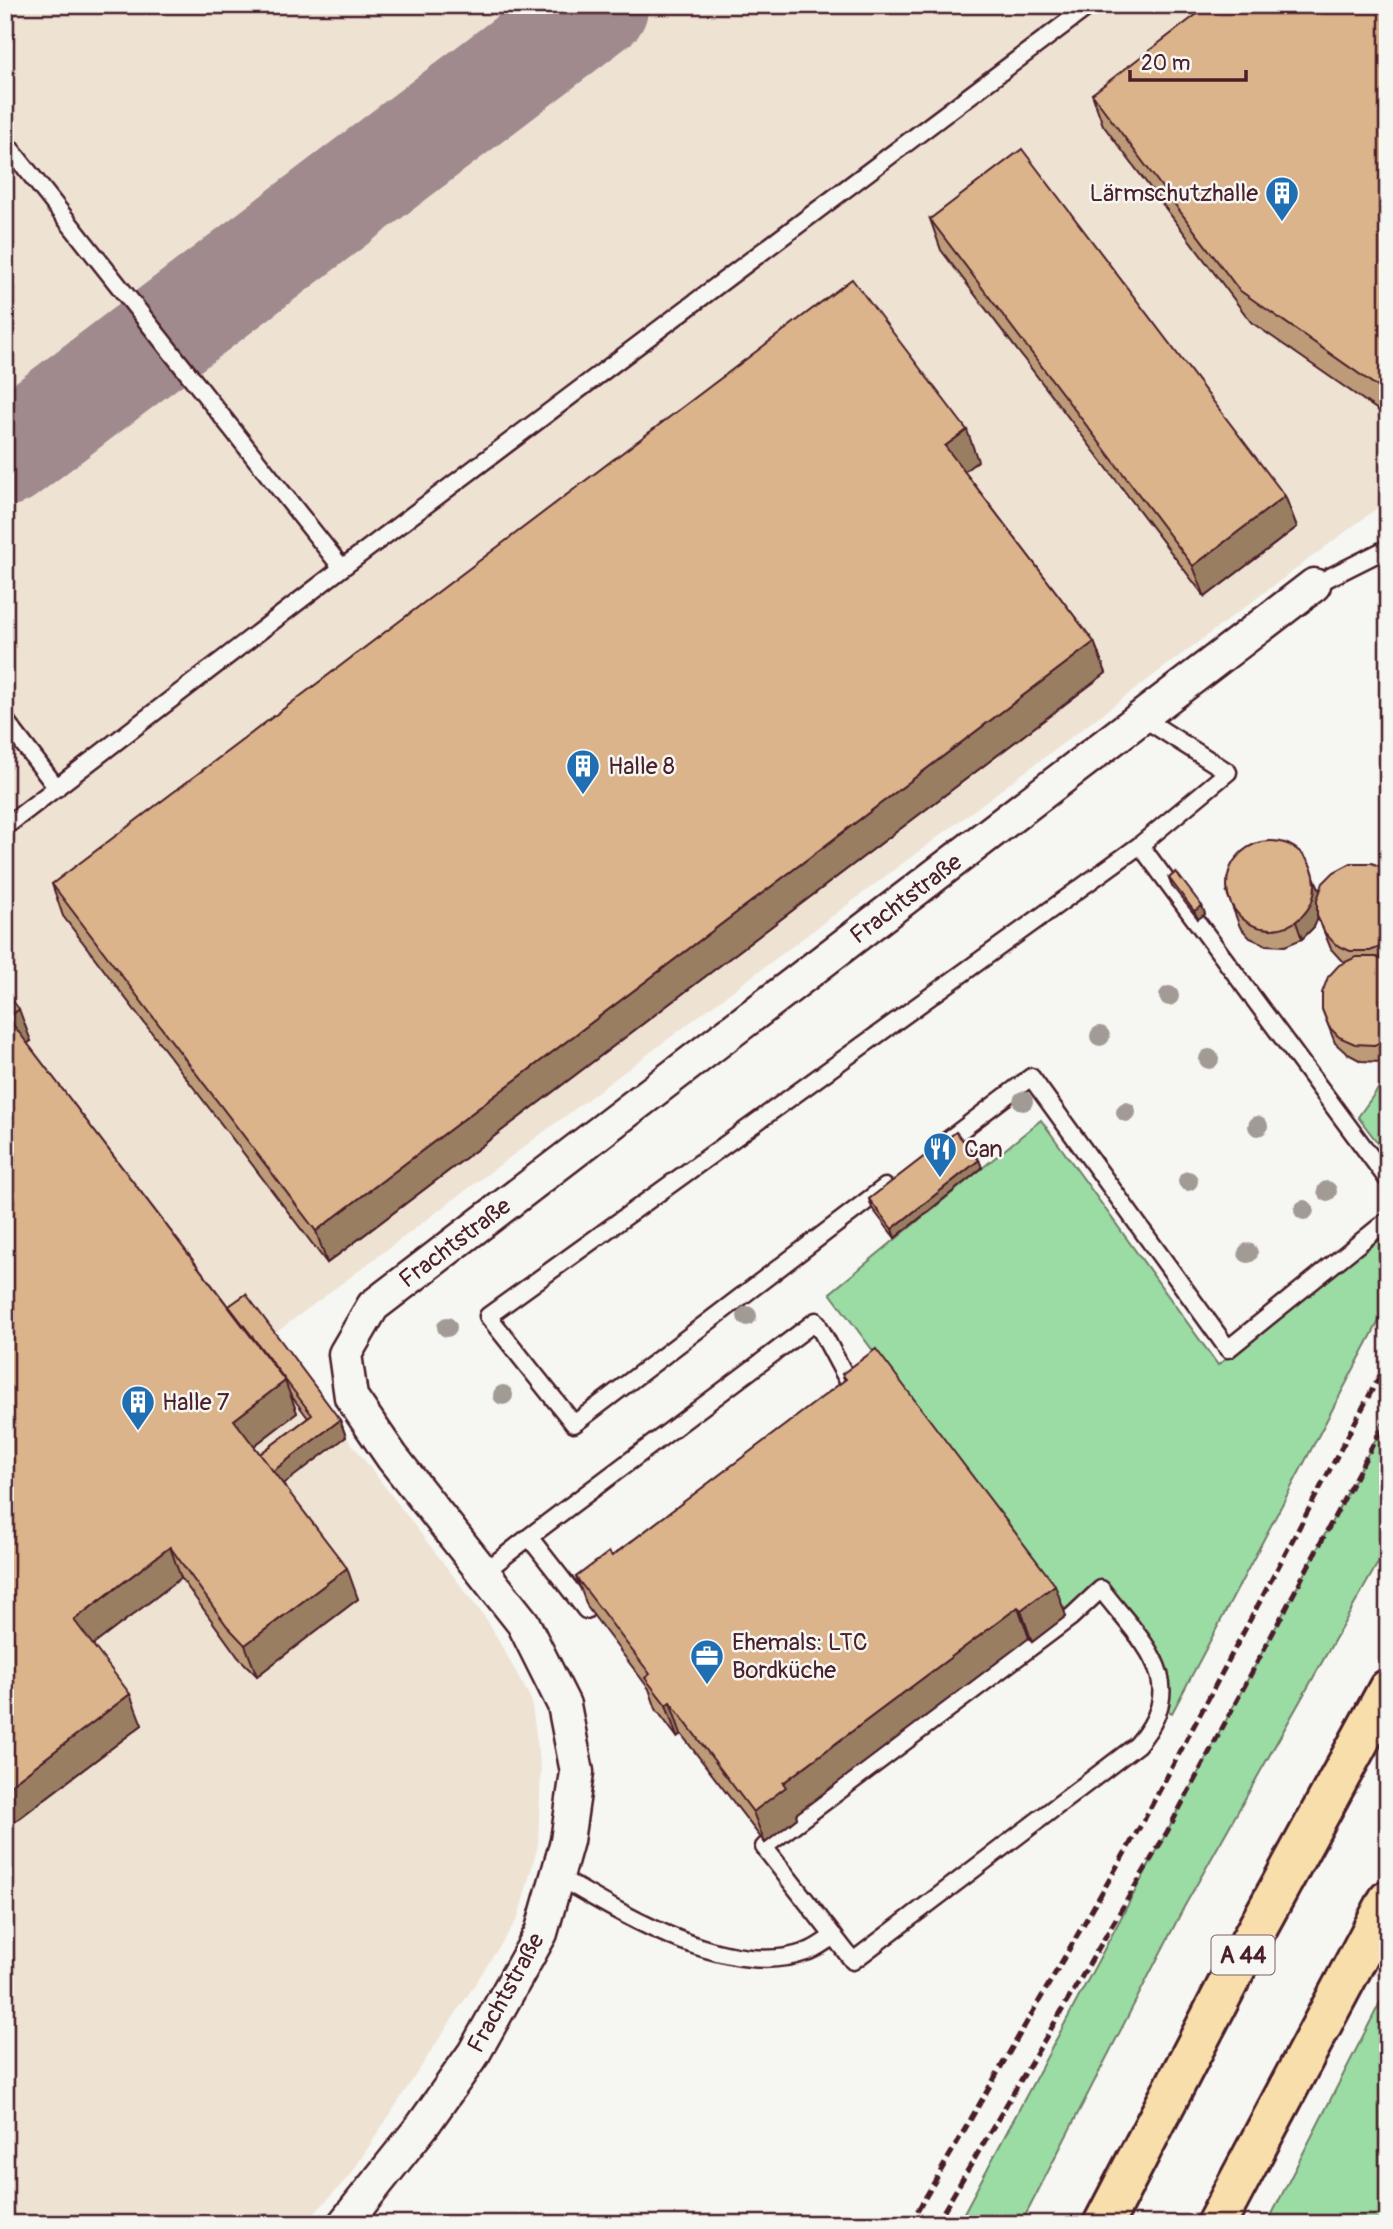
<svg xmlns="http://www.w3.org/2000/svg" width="1393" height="2229" font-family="Pangolin,sans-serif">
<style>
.built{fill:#eee2d3}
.green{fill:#9bdba4;stroke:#727d68;stroke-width:2}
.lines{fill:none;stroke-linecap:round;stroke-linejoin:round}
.taxiway{stroke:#a08a8e;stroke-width:103}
.service-casing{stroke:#4a1f2b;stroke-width:21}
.minor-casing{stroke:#4a1f2b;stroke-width:37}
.motorway-casing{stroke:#4a1f2b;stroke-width:44}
.service{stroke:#f6f6f2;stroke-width:16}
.minor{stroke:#f6f6f2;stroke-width:32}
.motorway{stroke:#f8deab;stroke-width:38}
.rail{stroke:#4a1f2b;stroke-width:5;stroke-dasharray:10 5;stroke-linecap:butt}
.tree{fill:#a29a95}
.wall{fill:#bd9b78;stroke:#4a1f2b;stroke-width:2;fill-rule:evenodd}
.shaded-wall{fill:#9a7e62;stroke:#4a1f2b;stroke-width:2}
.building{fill:#dcb48c;stroke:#4a1f2b;stroke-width:2}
.labels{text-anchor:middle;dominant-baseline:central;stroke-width:5;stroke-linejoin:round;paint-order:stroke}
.shield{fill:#f6f6f2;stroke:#7e6067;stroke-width:2}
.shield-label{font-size:23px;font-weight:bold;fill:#4a1f2b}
.poi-label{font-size:24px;fill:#4a1f2b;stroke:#f6f6f2;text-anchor:start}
.street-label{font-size:24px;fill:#4a1f2b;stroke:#f6f6f2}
</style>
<rect width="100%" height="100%" fill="#f6f6f2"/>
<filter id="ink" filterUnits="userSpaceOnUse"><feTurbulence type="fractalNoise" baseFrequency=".0143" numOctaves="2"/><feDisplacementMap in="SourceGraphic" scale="14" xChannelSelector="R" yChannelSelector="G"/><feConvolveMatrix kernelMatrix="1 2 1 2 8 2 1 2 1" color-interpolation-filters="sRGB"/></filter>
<g filter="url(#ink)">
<path class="built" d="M5,5H1388V500L270,1337L487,1620L531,1699L541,1770L538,1845L518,1918L351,2174L305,2224H5Z"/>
<path class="green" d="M1388,1075V1156L1358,1117Z
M1041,1120L1218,1365L1388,1232V1304L1172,1713L1160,1707L1162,1684L1101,1589L1071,1617L830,1293Z
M1388,1416V1545L1184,1907L1021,2224H958Z
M1388,1987V2224H1267L1270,2218Z"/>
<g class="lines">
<path class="taxiway" d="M5,455L597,5"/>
<g class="service-casing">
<path id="service" d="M5,142L342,568
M1314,585L1388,548
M1143,718L1228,772L1140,845L1388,1180
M5,720L57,788
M5,827L342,568L1090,5
M940,1146L1031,1077L1228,1349L1388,1220
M885,1187L574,1424L488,1316L1140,845
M483,1573L529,1537
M1101,1589C1141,1642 1193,1681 1137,1745L853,1961L764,1847L1071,1617Z
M586,1610L529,1537L816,1321L847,1379
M557,1876C622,1914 729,1980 806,1952C816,1949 825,1941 834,1936"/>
</g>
<g class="minor-casing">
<path id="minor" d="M344,2224L423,2125L474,2053L541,1933L567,1841L577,1772L564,1705L523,1623L392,1457L351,1397L345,1354L373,1306L1314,585"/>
</g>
<g class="motorway-casing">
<path id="motorway" d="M1103,2224L1248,1945L1388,1689
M1216,2224L1388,1900"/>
</g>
<use href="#service" class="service"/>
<use href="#minor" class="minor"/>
<use href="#motorway" class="motorway"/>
<path class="rail" d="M910,2224L1145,1818L1388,1360
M936,2224L1167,1832L1388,1416"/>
</g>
<g class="tree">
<circle cx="1169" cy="996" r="10"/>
<circle cx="1100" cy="1036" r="10"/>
<circle cx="1209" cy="1059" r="10"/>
<circle cx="1023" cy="1101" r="10"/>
<circle cx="1126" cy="1112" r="10"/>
<circle cx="1258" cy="1126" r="10"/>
<circle cx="1188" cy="1181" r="10"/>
<circle cx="1327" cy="1191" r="10"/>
<circle cx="1304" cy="1210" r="10"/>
<circle cx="1248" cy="1253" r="10"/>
<circle cx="747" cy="1316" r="10"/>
<circle cx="447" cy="1327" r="10"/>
<circle cx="503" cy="1395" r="10"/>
</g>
<path class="wall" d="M1388,5V417L1251,322L1103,125L1092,94Z
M930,219L1285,496L1297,527L1205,597L941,250Z
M978,461L964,471L1094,642L1106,673L327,1263L63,916L52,884Z
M1388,870V1059L1380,1062L1361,1061L1346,1053L1335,1043L1322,1009L1345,962L1341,960L1331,949L1318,917L1314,927L1302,939L1285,946L1266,945L1250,938L1240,927L1227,893L1320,892Z
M1169,878L1202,906L1205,914L1198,919L1172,886Z
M5,991L31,1041L27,1043L231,1310L229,1306L340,1420L346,1437L283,1484L358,1599L257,1676L238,1657L181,1578L93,1645L142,1725L5,1829ZM290,1394L308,1418L260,1454L254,1446L297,1413Z
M979,1160L982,1168L895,1238L872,1208L869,1199Z
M842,1374L1066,1616L1032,1642L1029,1638L796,1814L797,1818L765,1843L681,1734L677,1737L656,1709L649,1689L588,1608L576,1577L612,1556L845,1381Z"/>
<path class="shaded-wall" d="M967,430L978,461L957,477L945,446Z
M1285,496L1297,527L1205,597L1193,566Z
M1094,642L1106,673L327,1263L316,1231Z
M1315,879L1322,895L1321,911L1314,927L1302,939L1296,922Z
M1202,906L1205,914L1198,919L1194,911Z
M19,1009L31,1041L19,1049L8,1018Z
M979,1160L982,1168L895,1238L892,1229Z
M285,1381L297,1413L246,1452L234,1420Z
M340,1420L346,1437L277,1489L270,1473Z
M170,1547L181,1578L85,1651L74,1620Z
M347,1568L358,1599L257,1676L245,1645Z
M1055,1585L1066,1616L1032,1642L1021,1610Z
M1018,1607L1029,1638L796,1814L797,1818L765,1843L753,1812L783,1783Z
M130,1694L142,1725L5,1829V1789Z
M670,1702L681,1734L677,1737L666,1705Z"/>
<path class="building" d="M1209,5H1388V394L1239,290L1092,94Z
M1022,149L1285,496L1193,566L930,219Z
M852,279L967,430L945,446L1094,642L316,1231L52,884Z
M1227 885a44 44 0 1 1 88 0a44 44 0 1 1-88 0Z
M1351,863H1372L1388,870V944L1370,951H1350L1335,944L1325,933L1317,916V900L1323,883L1334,872Z
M1176,872L1202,906L1194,911L1169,878Z
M1356,957H1376L1388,962V1040L1374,1045L1355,1044L1339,1037L1329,1027L1322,1009V993L1328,977L1339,965Z
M5,991L19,1009L8,1018L285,1381L234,1420L347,1568L245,1645L227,1626L170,1547L74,1620L130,1694L5,1789Z
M956,1132L979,1160L892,1229L869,1199Z
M246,1294L340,1420L273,1471L260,1454L312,1415L229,1306Z
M876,1349L1055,1585L1021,1610L1018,1607L783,1783L786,1787L753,1812L670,1702L666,1705L645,1678L650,1674L576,1577L609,1552L612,1556L846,1379L842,1374Z"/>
</g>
<defs>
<g id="building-pin" transform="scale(1.75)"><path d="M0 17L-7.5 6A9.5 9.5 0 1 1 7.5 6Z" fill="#1f6fb2" stroke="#f6f6f2"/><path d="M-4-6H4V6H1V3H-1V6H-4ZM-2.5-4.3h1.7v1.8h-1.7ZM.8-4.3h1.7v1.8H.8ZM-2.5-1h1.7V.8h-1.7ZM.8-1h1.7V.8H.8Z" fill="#fff"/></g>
<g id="restaurant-pin" transform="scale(1.75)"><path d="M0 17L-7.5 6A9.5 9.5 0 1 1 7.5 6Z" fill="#1f6fb2" stroke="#f6f6f2"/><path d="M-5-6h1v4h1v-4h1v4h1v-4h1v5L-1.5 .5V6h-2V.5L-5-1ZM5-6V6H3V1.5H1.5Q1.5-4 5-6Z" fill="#fff"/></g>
<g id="office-pin" transform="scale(1.75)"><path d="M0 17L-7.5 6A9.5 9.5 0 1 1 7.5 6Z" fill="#1f6fb2" stroke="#f6f6f2"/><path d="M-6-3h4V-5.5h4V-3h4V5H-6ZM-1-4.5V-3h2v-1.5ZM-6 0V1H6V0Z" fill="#fff"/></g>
</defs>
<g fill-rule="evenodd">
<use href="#building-pin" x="1282" y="193"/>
<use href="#building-pin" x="583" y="766"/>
<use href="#restaurant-pin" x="940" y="1149"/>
<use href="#building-pin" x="138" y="1402"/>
<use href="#office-pin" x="707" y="1656"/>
</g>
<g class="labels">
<rect class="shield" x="1211.5" y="1935.5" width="63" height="39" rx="5"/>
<g class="shield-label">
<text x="1243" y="1955">A 44</text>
</g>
<g class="poi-label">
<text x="1258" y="193" text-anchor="end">Lärmschutzhalle</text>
<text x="608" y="766">Halle 8</text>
<text x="964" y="1149">Can</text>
<text x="162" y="1402">Halle 7</text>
<text x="732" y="1642">Ehemals: LTC<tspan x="732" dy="28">Bordküche</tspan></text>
</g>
<g class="street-label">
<text transform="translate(906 899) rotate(-37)">Frachtstraße</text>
<text transform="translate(455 1243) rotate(-37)">Frachtstraße</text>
<text transform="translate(506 1993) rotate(-61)">Frachtstraße</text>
</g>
</g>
<rect width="1393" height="2229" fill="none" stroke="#f6f6f2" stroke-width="28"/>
<rect x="14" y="14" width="1365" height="2201" fill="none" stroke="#4a1f2b" stroke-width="2.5" filter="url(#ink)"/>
<path d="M1130 70v10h116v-10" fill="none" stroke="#4a1f2b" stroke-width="3.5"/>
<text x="1141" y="70" font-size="21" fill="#4a1f2b" stroke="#f6f6f2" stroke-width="5" paint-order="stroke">20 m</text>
</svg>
